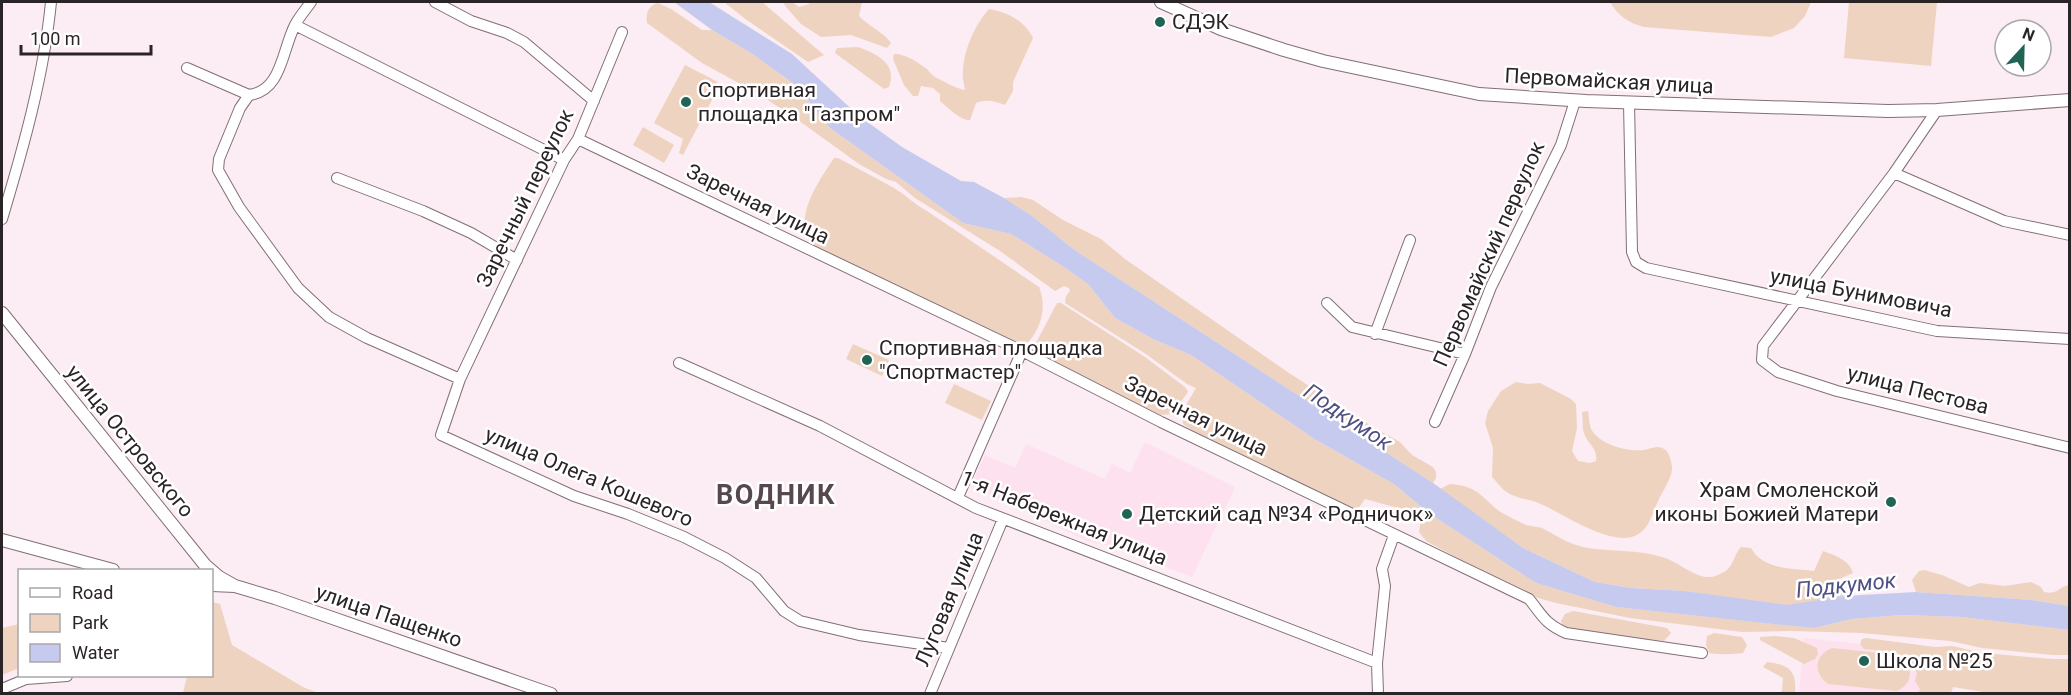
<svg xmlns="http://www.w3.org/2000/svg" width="2071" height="695" font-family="Roboto,sans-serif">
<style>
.built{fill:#fde1ee}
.green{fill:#eed3c0}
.water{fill:#c5caee}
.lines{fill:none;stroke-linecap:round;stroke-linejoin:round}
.minor-casing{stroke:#806f77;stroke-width:12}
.tertiary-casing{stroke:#806f77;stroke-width:14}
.minor{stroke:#fff;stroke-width:10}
.tertiary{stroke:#fff;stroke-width:12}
.poi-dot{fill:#206456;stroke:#fff;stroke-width:2}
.labels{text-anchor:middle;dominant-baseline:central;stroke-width:5;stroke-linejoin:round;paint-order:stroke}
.poi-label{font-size:21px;fill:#2b2427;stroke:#fff;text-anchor:start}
.street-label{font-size:21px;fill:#2b2427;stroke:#fff}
.water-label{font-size:22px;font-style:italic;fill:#4e5183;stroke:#fff}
.district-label{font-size:27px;font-weight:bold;letter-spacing:1.5px;fill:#57474e;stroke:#fff}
</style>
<rect width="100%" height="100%" fill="#fcecf3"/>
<path class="built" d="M1145,442L1235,487L1192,577L1110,546L1087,541L971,485L985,455L1015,468L1026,444L1105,479L1112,464L1130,473Z
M1804,638L1926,651L1924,693L1799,694Z"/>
<path class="green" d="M724,2H762L824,55L808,62L744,18Z
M783,2H792L799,7L809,4L810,2H862L859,16C868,26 885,33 891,43L887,48L851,35L821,37L801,24L786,7Z
M1610,2H1811L1805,16L1794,28L1771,37L1644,27C1629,23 1618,16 1610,2Z
M1849,2H1937L1931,66L1844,58Z
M658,3L671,9L702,30H712L751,53L797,86L830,128L963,223L1011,234L1064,267L1088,284L1115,318L1153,339L1191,355L1316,440L1394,484L1421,507L1409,511L1365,499L1355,513L1214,445L1183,424L1182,412L1196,388L1187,384L1146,354L1065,303L1066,296L1070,291L1069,288L1064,286L1055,291L1000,251L915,198L896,182L886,179L859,164L798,120L757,93L702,63L647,23C646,14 647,6 658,3Z
M989,9C1007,12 1025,21 1033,38L1013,82V91L1005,105C994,101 987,99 976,103L970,120C961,121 947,107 940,101V94L933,88L921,86L918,96H913L904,85L893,59L894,54C906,54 918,62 928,70C930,73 932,75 935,77C945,82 954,88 965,90C964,84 962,77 963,71C964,49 975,25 989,9Z
M858,47C877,54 898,64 889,87L884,89L835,53L837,48Z
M685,65L718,82L712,93L714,96L683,155L679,153L683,139L654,123Z
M643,127L674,145L664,163L633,145Z
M834,158H838C856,168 875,177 892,187C905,194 915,205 927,211L1039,287C1048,308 1040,333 1023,347L820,251C816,246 811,241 808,236C796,212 821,178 834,158Z
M1021,197L1033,200L1063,220L1101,239L1125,259L1289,373L1373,427L1400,442L1412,455L1433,467L1436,472V478L1433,483L1076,251L1032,216L1004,198Z
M1057,303H1061L1145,357L1185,387L1188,392L1172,414L1161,415L1045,358L1037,350L1035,345Z
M853,344L889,360L882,376L846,359Z
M1516,382L1528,384L1540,383L1571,399L1576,404L1577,428L1572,451L1578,461L1590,463L1596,461C1598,448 1588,445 1584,433C1582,427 1583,419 1582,412L1588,411C1589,416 1589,423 1591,429C1600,445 1627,452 1644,450C1650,449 1656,445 1662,448C1669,450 1671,460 1672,467C1673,477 1662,492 1658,501C1653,512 1649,529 1637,535C1613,548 1565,515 1543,505C1531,499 1516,499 1505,491C1500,487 1496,481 1492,477L1493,448L1485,423L1488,411L1501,391Z
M954,384L991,401L982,420L945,403Z
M1450,484C1473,486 1477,491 1493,506C1501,514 1514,519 1524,524C1530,527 1537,526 1542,528C1557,536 1570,545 1588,548C1613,552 1640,549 1665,558C1680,563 1694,578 1711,577C1714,577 1717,575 1720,574C1735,568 1732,557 1741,547L1751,548C1763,570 1792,568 1814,571L1823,551C1834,555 1850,560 1853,573L1837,580L1836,586L1845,596L1787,606L1685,591L1631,588L1595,582L1523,548L1440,489Z
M1427,512L1536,583L1616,607L1814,628L1852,619L1901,615L1962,617L2069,630V655H2052L1982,648L1950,641L1862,633L1792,631L1742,632L1630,618L1556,603L1524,594L1426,541L1419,532L1421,520Z
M1924,570L1942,575L1969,587L1980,583L2005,586L2031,582L2041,587L2044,592C2058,595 2058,587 2069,585V606L2032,600L1916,592L1912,580L1919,571Z
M212,602L220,604L232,645L303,687L318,693H183L187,676H212Z
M1573,611L1667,628L1671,633L1664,641L1573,633L1563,627L1561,621L1565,614Z
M19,624V668L2,675V628Z
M1714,633L1742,637L1747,645L1743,653C1736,654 1715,655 1709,653L1706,645L1707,636Z
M1775,636L1794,638L1817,648L1818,654L1815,659L1804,664L1760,640V637Z
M1866,638L1935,647L1952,646L1983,653L2052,659H2069V693H1989L1953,687L1951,693H1918L1920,689L1915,681L1917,673L1907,659C1912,672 1912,685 1896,691L1828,684C1813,673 1814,655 1832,648L1899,655L1895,652L1864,649L1860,644L1862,639Z
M1767,662C1789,665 1797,670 1795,693H1778L1782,691L1783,678L1763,667Z"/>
<path class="water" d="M674,2H709L792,54L859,116L902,147L961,181L974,182L1004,198L1032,216L1076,251L1433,483L1523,548L1595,582L1631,588L1685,591L1787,605L1845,596L1916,592L2032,600L2069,606V630L1962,617L1901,615L1852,619L1814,628L1783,625L1616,607L1536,583L1427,512L1394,484L1316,440L1191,355L1153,339L1115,318L1088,284L1064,267L1011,234L963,223L830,128L797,86L751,53L712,30Z"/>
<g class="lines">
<g class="minor-casing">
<path id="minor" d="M311,2C306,9 299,17 295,25C282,50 282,91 249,95L240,108L219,159L218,170L239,207L298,288L329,317L367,338L460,379L441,435L574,496L628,514L684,537L725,558L756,578L784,611L800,621L859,635L949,648
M435,2L471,21L507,33L524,42L594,101
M295,25L564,160
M187,68L249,95
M1629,103L1632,252L1636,262L1646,268L1937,331L2070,339
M1937,110L1894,173L1763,346L1762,360L1778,372L1837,391L2070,448
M578,139L1022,351L1161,422L1529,599C1543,616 1544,623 1566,633L1702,653
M1894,173L2004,221L2070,235
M337,178L423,211L471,233L517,260
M2,219C23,149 44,75 51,2
M1327,303L1352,327L1465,354
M1375,334L1410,240
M679,363L820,426L976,508L1377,663
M460,379L564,160L578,139L622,32
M1435,422L1465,354L1491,287L1561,145L1575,101
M958,497L1022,351
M2,689L26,679L67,676
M930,694L1003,519
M1378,694L1377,663L1385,586L1382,569L1394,535"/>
</g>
<g class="tertiary-casing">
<path id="tertiary" d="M1161,2L1221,29L1284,50L1323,61L1479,94L1586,101L1888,111L1937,110L2070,100
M2,313L205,565L219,577L235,586
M2,540L113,570
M212,585L235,586L275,598L551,694"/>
</g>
<use href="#minor" class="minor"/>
<use href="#tertiary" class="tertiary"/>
</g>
<g class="poi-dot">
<circle cx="1160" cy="22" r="6"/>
<circle cx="686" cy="102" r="6"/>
<circle cx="867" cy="360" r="6"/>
<circle cx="1891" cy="502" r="6"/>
<circle cx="1127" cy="514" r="6"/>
<circle cx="1864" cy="661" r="6"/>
</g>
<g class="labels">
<g class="poi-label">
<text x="1172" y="22">СДЭК</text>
<text x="698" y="90">Спортивная<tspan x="698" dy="24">площадка "Газпром"</tspan></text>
<text x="879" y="348">Спортивная площадка<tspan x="879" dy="24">"Спортмастер"</tspan></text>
<text x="1879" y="490" text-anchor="end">Храм Смоленской<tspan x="1879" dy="24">иконы Божией Матери</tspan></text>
<text x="1139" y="514">Детский сад №34 «Родничок»</text>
<text x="1876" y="661">Школа №25</text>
</g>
<g class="street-label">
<text transform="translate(1609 81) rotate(3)">Первомайская улица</text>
<text transform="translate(525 198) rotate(-64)">Заречный переулок</text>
<text transform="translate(758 204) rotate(26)">Заречная улица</text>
<text transform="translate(1489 254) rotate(-66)">Первомайский переулок</text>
<text transform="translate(1861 293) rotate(11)">улица Бунимовича</text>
<text transform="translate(1918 390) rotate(14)">улица Пестова</text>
<text transform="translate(1196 416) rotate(26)">Заречная улица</text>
<text transform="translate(130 441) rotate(51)">улица Островского</text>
<text transform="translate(589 477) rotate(23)">улица Олега Кошевого</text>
<text transform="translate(1064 518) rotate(22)">1-я Набережная улица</text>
<text transform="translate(949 599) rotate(-67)">Луговая улица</text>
<text transform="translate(389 616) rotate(19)">улица Пащенко</text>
</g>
<g class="water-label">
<text transform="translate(1348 417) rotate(34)">Подкумок</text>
<text transform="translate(1846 585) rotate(-6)">Подкумок</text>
</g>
<g class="district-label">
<text x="776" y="495">ВОДНИК</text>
</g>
</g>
<rect width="2071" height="695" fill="none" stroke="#2b2427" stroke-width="6"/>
<rect x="18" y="569" width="195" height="108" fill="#ffffff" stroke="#aaa7a9" stroke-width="1.5"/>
<rect x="30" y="588" width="30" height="9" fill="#ffffff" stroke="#aaa7a9" stroke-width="1.5"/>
<text x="72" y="599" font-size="18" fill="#2b2427">Road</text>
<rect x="30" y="614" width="30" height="18" fill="#eed3c0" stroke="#aaa7a9" stroke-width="1.5"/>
<text x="72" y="629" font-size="18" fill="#2b2427">Park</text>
<rect x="30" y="644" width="30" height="18" fill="#c5caee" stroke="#aaa7a9" stroke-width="1.5"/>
<text x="72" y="659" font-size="18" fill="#2b2427">Water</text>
<g transform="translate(2023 48) rotate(22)"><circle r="28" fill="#ffffff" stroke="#aaa7a9" stroke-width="1.5"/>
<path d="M0-4.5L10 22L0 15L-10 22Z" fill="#206456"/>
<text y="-9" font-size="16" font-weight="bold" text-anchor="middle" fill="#2b2427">N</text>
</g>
<path d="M21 45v9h130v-9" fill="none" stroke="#2b2427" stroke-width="3"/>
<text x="30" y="45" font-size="18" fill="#2b2427" stroke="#ffffff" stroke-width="4.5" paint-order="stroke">100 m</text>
</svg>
